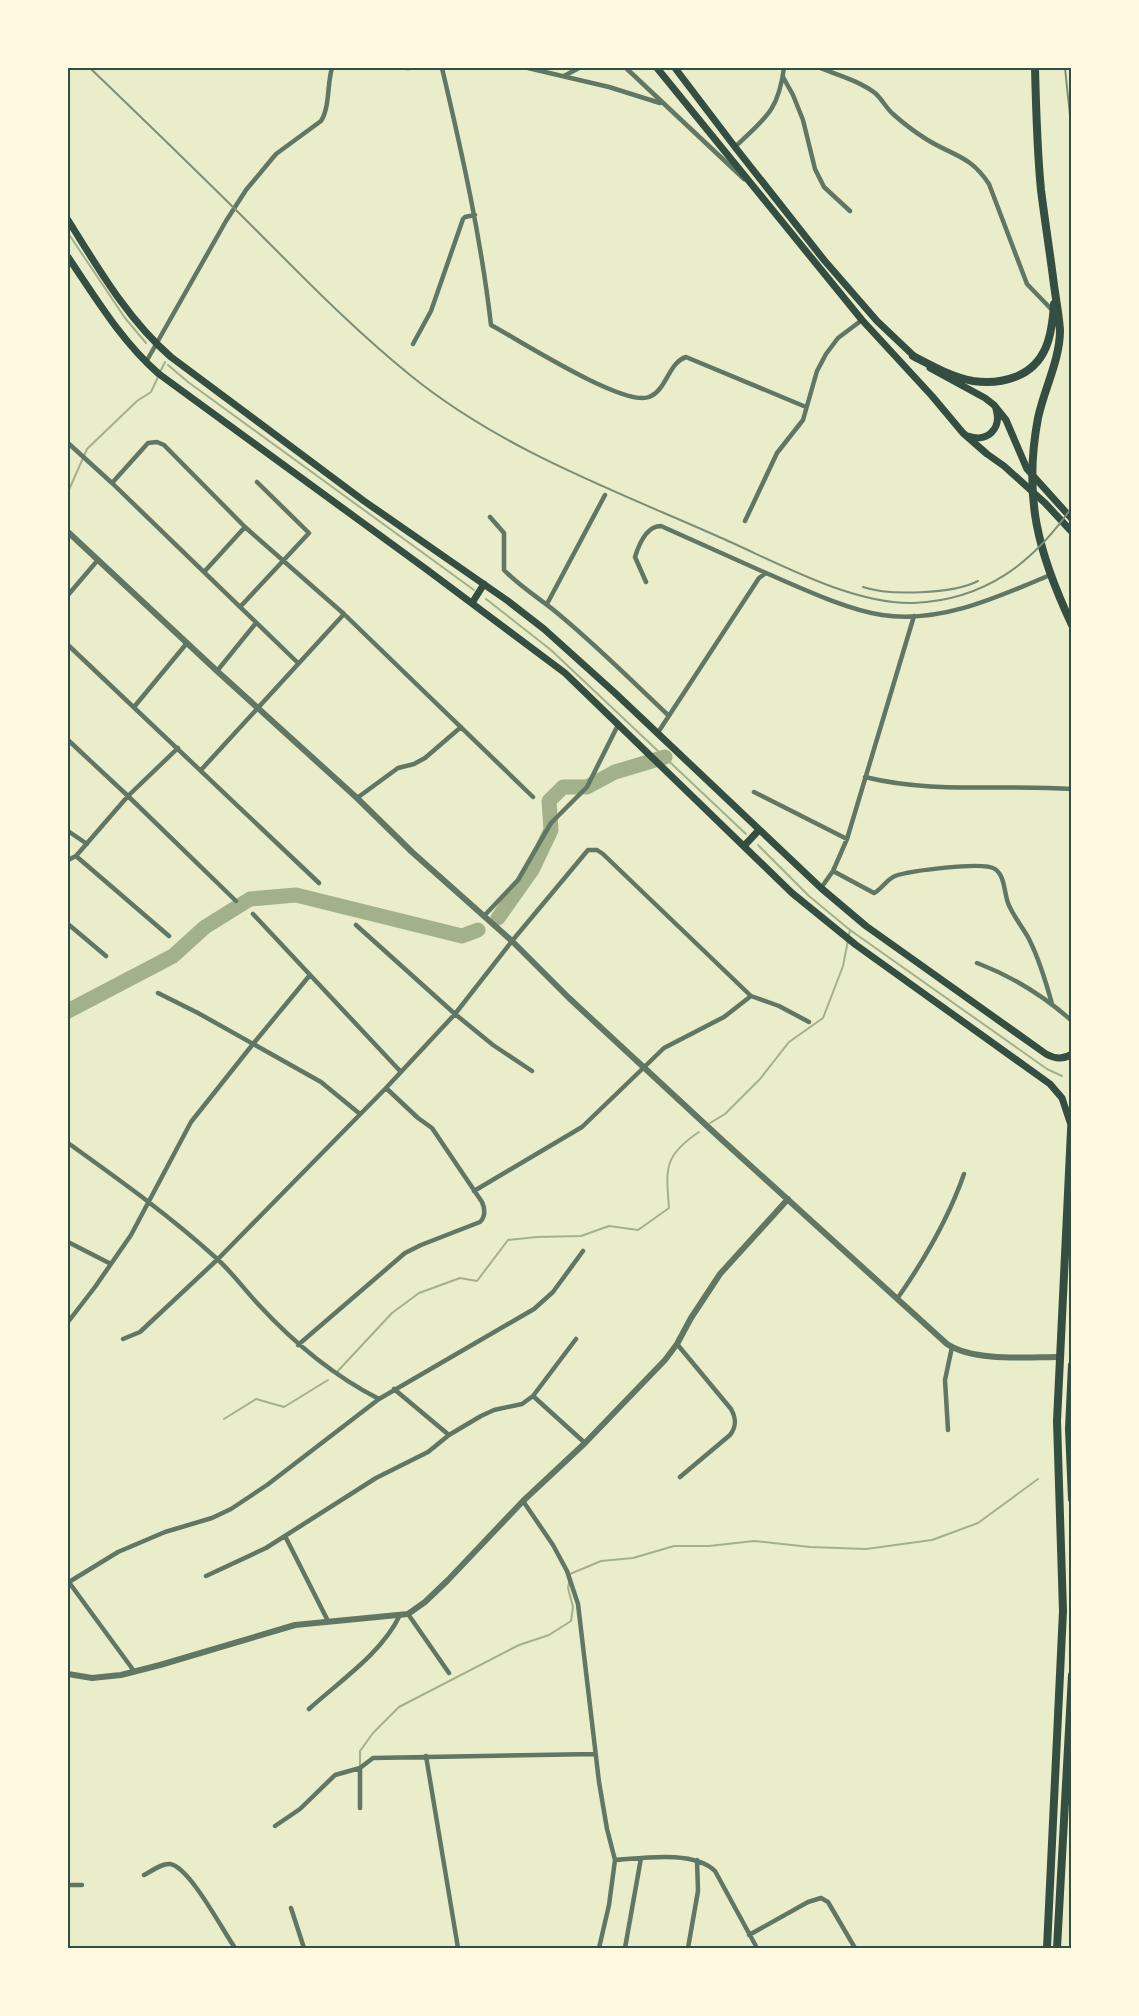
<svg xmlns="http://www.w3.org/2000/svg" width="1139" height="2016" font-family="Figtree,sans-serif">
<style>
.lines{fill:none;stroke-linecap:round;stroke-linejoin:round}
.stream{stroke:#a3b18a;stroke-width:2}
.river{stroke:#a3b18a;stroke-width:15}
.minor{stroke:#617663;stroke-width:4.5}
.tertiary{stroke:#617663;stroke-width:6}
.secondary{stroke:#344e41;stroke-width:7}
.primary{stroke:#344e41;stroke-width:8}
.rail{stroke:#7c8e77;stroke-width:2}
.neatline{fill:none;stroke:#344e41;stroke-width:2}
</style>
<rect width="100%" height="100%" fill="#e9edc9"/>
<g class="lines">
<path class="stream" d="M68,233L125,318L146,343
M168,365L188,382L474,590
M160,372L165,362
M68,492L87,449L137,401L151,392L158,377
M486,599L551,650L746,834
M758,845L809,896L850,930L1047,1069L1062,1076
M710,1123L725,1114L760,1079L789,1042L823,1018L843,966L850,930
M336,1373L392,1313L419,1293L460,1278L477,1281L508,1240L537,1237L581,1236L609,1226L638,1230L669,1208C666,1169 663,1156 699,1132
M224,1419L256,1399L284,1407L328,1380
M570,1574L601,1561L633,1558L674,1546H709L754,1541L810,1547L866,1549L932,1540L978,1523L1038,1479
M360,1767V1751L373,1733L399,1707L519,1645L549,1635L571,1621L573,1607L568,1588L569,1583"/>
<path class="river" d="M498,918L532,870L551,830L549,801L563,787H587L615,772L665,757
M68,1011L173,956L205,927L250,899L296,895L462,936L478,930"/>
<path class="minor" d="M406,68H410
M442,68C462,153 481,238 491,325C519,340 623,407 649,397C667,390 668,363 686,357L806,407
M528,68L609,87L660,103
M626,68L744,179
M820,68C838,75 859,81 875,93C882,99 886,108 893,114C903,123 915,132 926,139C953,156 970,155 989,184L1027,284L1054,312
M564,76L579,68
M783,77L793,95L803,120L815,169L824,187L850,211
M735,147C765,118 778,112 784,68
M413,344L431,311L463,219L465,217L475,215
M146,362L226,221L246,190L276,154L321,121C330,107 327,84 332,68
M68,443L112,483L298,663
M112,483L148,443L157,442L164,445L245,527L344,614L533,797
M490,517L504,533V570C522,589 543,600 562,617C599,648 633,682 668,715
M745,521L777,453L803,420L817,371L826,354L838,338L862,320
M204,572L245,527
M646,582L635,557C639,544 646,526 661,526L766,573
M68,595L97,561
M547,604L605,495
M240,607L309,533L257,482
M68,645L319,883
M217,671L256,623
M134,707L187,643
M657,734L759,578L766,573C801,588 845,609 882,615C940,624 998,597 1050,575
M68,740L128,796L236,901
M201,770L344,614
M865,777C933,794 1002,784 1072,789
M754,792L847,839
M357,798L398,768L414,764L425,758L461,727
M68,831L87,844
M76,856L169,936
M68,860L76,856L128,796L178,748
M833,871L874,893C882,889 886,880 895,876C909,871 983,861 995,869C1005,876 1004,892 1008,903C1013,916 1022,926 1029,939C1039,959 1046,982 1052,1004
M821,888L833,871L847,839L914,616
M253,914L401,1072
M484,916L518,880L551,823L587,787L618,725
M68,924L106,956
M356,925L455,1014L493,1045L532,1071
M977,963C1011,976 1045,997 1072,1021
M158,993L198,1013L321,1082L360,1114
M68,1143C118,1179 169,1215 215,1257C231,1271 244,1289 258,1304C293,1342 332,1375 379,1399
M474,1191L582,1127L664,1048L724,1017L751,996
M68,1242L111,1264
M897,1299C925,1259 948,1220 964,1174
M68,1322L95,1287L131,1235L191,1122L253,1044L310,975
M123,1339L140,1332L218,1259L386,1088L455,1014L512,941L588,850H597L603,854L751,996L779,1006L809,1022
M677,1344L731,1409C736,1418 737,1426 730,1435L680,1477
M298,1345L405,1253L421,1245L480,1222C486,1216 485,1209 482,1202L432,1128L418,1118L386,1088
M394,1389L449,1435
M533,1396L576,1339
M948,1430L945,1380L952,1347
M523,1501L553,1545L567,1571L578,1604L599,1782L607,1829L615,1860L609,1905L599,1948
M285,1536L328,1621
M206,1576L266,1548L376,1478L428,1452L449,1435L481,1416L494,1410L522,1404L533,1396L585,1443
M68,1581L134,1671
M69,1582L118,1552L165,1532L212,1518L231,1509L267,1485L379,1399L534,1309L553,1292L583,1251
M408,1614L449,1673
M309,1709C341,1680 381,1654 400,1615
M426,1756L458,1948
M360,1808V1768
M275,1826L300,1809L335,1775L360,1768L373,1758L595,1754
M615,1860C643,1858 694,1850 715,1871L757,1948
M144,1875C152,1871 162,1863 170,1864C189,1866 223,1931 235,1948
M68,1885H82
M291,1908L304,1948
M749,1935L808,1902L821,1898L828,1902L855,1948
M625,1948L641,1858
M688,1948L698,1891L697,1860"/>
<path class="tertiary" d="M68,532L217,671L357,798L412,852L512,941L569,998L720,1138L947,1344C975,1362 1027,1357 1059,1357
M68,1674L92,1678L121,1675L160,1665L295,1625L408,1614L425,1602L448,1580L523,1501L585,1443L665,1360L677,1344L691,1318L720,1274L788,1199"/>
<path class="secondary" d="M657,68L862,320L932,396L963,433L987,454L1004,466L1045,503L1072,532
M675,68L735,147L824,260L877,321L916,358
M68,220C98,268 128,320 171,357L364,501L508,601L544,629L614,692L821,888L866,926L1046,1054C1055,1059 1063,1060 1072,1054
M68,257C95,297 122,342 159,374L426,569L565,673L792,893L856,945L1050,1084L1062,1098L1070,1122
M930,368L985,398L994,405L1006,420L1027,469L1072,519
M968,436C987,443 1002,429 996,409
M472,603L484,584
M744,846L759,830"/>
<path class="primary" d="M1035,68C1036,108 1037,150 1041,190C1045,222 1050,253 1054,285C1056,300 1059,315 1060,330C1060,360 1044,389 1038,418C1023,497 1038,553 1072,625
M913,356C932,366 952,377 973,381C987,383 1002,382 1015,377C1047,365 1052,335 1054,304
M1072,1365L1069,1429L1072,1499
M1047,1948L1063,1611L1057,1421L1072,1110
M1057,1948L1072,1675"/>
<path class="rail" d="M90,68C144,120 199,173 253,227C303,277 354,330 410,375C501,449 611,489 717,536C775,561 851,605 914,603C985,600 1033,563 1072,507
M1065,68L1072,135
M863,587C889,596 953,594 978,581"/>
</g>
<rect width="1139" height="2016" fill="none" stroke="#fefae0" stroke-width="138"/>
<rect x="69" y="69" width="1001" height="1878" class="neatline"/>
</svg>
